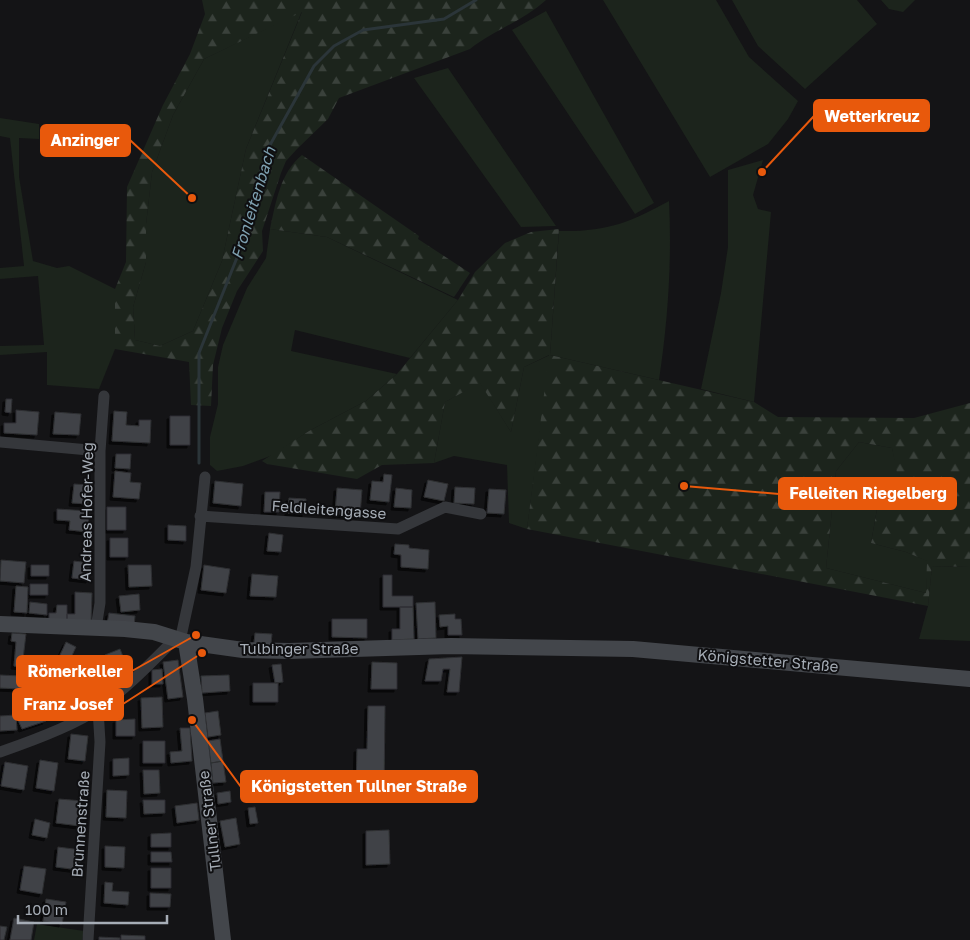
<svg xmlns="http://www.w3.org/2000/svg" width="970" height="940" font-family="'Golos Text',sans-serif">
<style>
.green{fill:#1c241c}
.forest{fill:url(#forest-firs);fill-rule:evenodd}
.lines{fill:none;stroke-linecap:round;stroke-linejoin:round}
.stream{stroke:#2b3539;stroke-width:3}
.building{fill:#404346;stroke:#2e2f32;filter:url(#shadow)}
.street{stroke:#35373b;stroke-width:11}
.secondary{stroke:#43464b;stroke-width:16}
.labels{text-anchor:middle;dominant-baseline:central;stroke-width:4;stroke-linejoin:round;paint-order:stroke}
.street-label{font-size:15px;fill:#a6adb6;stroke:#0f0f11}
.water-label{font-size:16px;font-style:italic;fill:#7ea0b0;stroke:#0f0f11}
.leader{fill:none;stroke:#e8590c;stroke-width:2}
.callout-dot{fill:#e8590c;stroke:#0f0f11;stroke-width:2}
.callout{fill:#e8590c;stroke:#e8590c;stroke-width:2}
.callout-label{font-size:16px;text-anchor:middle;font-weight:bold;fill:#fff}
</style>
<defs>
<pattern id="forest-firs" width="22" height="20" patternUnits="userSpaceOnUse" patternTransform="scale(1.25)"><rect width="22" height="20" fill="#1c241c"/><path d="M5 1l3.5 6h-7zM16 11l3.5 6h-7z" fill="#3a413b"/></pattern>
<filter id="shadow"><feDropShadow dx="-3" dy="3" stdDeviation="0" flood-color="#0009"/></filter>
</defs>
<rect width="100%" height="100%" fill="#141416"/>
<path class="green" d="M603,0H716L749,57L798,101L788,119L768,144L710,177Z
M732,0H857L877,24L805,89L758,46Z
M881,0H915L903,12L889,9Z
M302,11L246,149L222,261L193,331L160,346L135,340L133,307L146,262V224L152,172L173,115L204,59Z
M546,11L654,203L635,214L512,30Z
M448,68L556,226L521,227L414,78Z
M0,118L39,124V139L19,138V177L33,261L57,268L69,266L115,289V349L99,389L47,385V352L0,355V346L44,345L38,276L0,279V268L24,266L10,138L0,136Z
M763,160L753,195L758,209L771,212L754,402L701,389L721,293L728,247V170Z
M669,201C672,261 668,320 659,380L550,355L527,529L509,523L507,465L454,456L434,463L445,402L480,382L511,432L524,367L550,355L559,231C606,232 629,223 669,201Z
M270,229L327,237L458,300L410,358L295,330L291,351L397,374L366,401L309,431L273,455L243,466L217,471L210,465V437L218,404V367L223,345L247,288L266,258Z
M859,442L892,448L898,473L879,498L871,543L906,552L928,561L926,593L826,568L836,471Z
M932,566L970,567V641L919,639L928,606Z
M37,924L84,931L82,940H34Z"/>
<path class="forest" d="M202,0H546C523,21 494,30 470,49L339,98L328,119L297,149L286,161L281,173L262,231L263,251L237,291L222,328L213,365L211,406L191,405L189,362L115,349V289L126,262L127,187L163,105L190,54L205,14ZM302,12L246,149L222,261L193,331L160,346L135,340L133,307L146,262V224L152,172L173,115L204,59Z
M302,155L419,236L418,239L470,273L454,297L327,237L270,229C276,202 280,173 302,155Z
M559,229L550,355L754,402L778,417L914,418L970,403V567L932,566L928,606L527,529L549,355L524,367L511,432L480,383L445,402L434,463L382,465L357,479L267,464L262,461L309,431L366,401L397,374L458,300L475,272L505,243L531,232ZM859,442L892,448L897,473L879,498L871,543L906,552L927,561L926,593L826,568L836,471Z"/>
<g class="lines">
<path class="stream" d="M199,463V353L246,235L256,184L270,145L314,66L334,46L363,30L444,19L476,0"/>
</g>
<path class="building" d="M6,399H12L11,413L5,412Z
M16,410L39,412L37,435L4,433V423H16Z
M114,411L127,412L126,425L139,426V420H151L150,443L112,441Z
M55,412L81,414L79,435L53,434Z
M170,416H190V445H170Z
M116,454H131L130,469L115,468Z
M115,471L131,473L130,482L141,483L139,499L113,497Z
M384,474L392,475L389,502L370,500L372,481L383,482Z
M428,480L448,484L444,501L424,497Z
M215,481L243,484L241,506L213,503Z
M74,484L89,485L88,504L72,503Z
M455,487L475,488L474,504L454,503Z
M337,488L362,490L360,516L335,514Z
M396,488L412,490L411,508L394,507Z
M489,489L506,490L504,514L487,513Z
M265,492H280L279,512H264Z
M289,498L306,499L305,514L288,513Z
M107,507H126V530H107Z
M57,509L89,511L88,532L69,530L70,521L57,520Z
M168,525L186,526V541L168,540Z
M269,533L283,535L281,552L267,551Z
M110,538H128V557H110Z
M395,544L409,545V548L429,550L428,569L401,567V555L394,554Z
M1,560L26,562L24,583L0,581Z
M74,561L90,563L89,580L72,578Z
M31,565H49V576H31Z
M128,565H151L152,586L129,587Z
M204,565L230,569L226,593L201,590Z
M252,574L278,576L276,597L250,596Z
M383,575H392V596H413V607H383Z
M30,584H48V595H30Z
M16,586L28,587L27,613L14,612Z
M75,592L92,593L91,622L67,621V614H75Z
M139,594L140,610L121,612L119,596Z
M30,602L47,604V615L29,613Z
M435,602L436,638L418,639L416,603Z
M57,605H67V621L49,620V613H56Z
M400,607H413L414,639L392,640V629H400Z
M109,613L135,616L134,627L107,624Z
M455,614V619H461L462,635H448V626L440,627L439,615Z
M332,619H367V638L332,637Z
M12,633L26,634L22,667L14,666L16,642L11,641Z
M255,633L272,634L271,644L254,643Z
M66,642L76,647L66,668L56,664Z
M120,649L126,664L106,672L103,663L108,661L105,655Z
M462,657L459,692H447L450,669H443L441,681H425L429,659Z
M178,660L183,697L168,699L163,662Z
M372,662L397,663V689H371Z
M281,664L283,682L275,683L272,665Z
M162,669L163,684H152V670Z
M0,675L21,676L20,689L0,688Z
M229,675L230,691L202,693L201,676Z
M253,683H278V702H253Z
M68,688L69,709L49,710V689Z
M162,697L163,727L142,728L141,698Z
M368,706H385L384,798H367V786H356L357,749H367Z
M42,711L46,721L22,729L18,720Z
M218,711L221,735L208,737L205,713Z
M16,715L17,730L0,731V716Z
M135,719V736H116V720Z
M180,728H190L192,761L171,763L170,752L182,751Z
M71,734L88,736L85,761L68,759Z
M220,739L223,761L211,763L208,741Z
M143,741H165V763H143Z
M129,758V775L113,776V759Z
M40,760L58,763L54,791L36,788Z
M223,761L226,782L213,783L211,763Z
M5,762L28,766L24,790L1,786Z
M143,770H159L160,793L144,794Z
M107,790L127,791L126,818L106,817Z
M230,791L231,802L218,804L217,793Z
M59,799L83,801L80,826L56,823Z
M143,800H165V813L144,814Z
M197,803L199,820L177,823L175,806Z
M255,807L258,823L250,824L248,808Z
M236,818L240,844L225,847L220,821Z
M35,819L50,823L47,838L32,835Z
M389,830L390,864L366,865V831Z
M171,833V847H151V834Z
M105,846L125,847L124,868L105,867Z
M58,847L81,850L79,870L56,867Z
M151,852H171L172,862H151Z
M24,866L46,869L42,894L20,890Z
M151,868H171V888H151Z
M105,882L113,883L112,891L129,892L128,905L104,903Z
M150,893L171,894L170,907H150Z
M46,899L66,902L62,924L43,921Z
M14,918L34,922L31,940H10Z
M0,926L7,927L4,940H0Z
M121,935L145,936V940H121Z
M99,937L120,938V940H99Z"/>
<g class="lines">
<path class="street" d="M0,442L100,451
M200,516L398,529L445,507L481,514
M96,628L100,603V451L104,396
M180,641L196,567L205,477
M0,752C29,742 73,726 98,709C126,689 151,663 175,639
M88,940L100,742L98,709"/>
<path class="secondary" d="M0,624L125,629L154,632L186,642L243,650L289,651L451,646L633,649L970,679
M186,642L195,699L223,940"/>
</g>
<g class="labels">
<g class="street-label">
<text transform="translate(329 509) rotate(4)">Feldleitengasse</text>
<text transform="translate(86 512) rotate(-89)">Andreas Hofer-Weg</text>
<text x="299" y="648">Tulbinger Straße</text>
<text transform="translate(768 660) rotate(5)">Königstetter Straße</text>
<text transform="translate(209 821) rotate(-97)">Tullner Straße</text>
<text transform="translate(80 824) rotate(-86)">Brunnenstraße</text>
</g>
<g class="water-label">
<text transform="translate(253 203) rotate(-73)">Fronleitenbach</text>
</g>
</g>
<path class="leader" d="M762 172L814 116M192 198L130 140M684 486L779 494M196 635L132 671M202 653L123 704M192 720L241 787"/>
<g class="callout-dot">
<circle cx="762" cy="172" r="5"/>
<circle cx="192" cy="198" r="5"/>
<circle cx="684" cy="486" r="5"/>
<circle cx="196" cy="635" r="5"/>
<circle cx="202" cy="653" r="5"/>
<circle cx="192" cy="720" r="5"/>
</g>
<g class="callout">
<rect x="814" y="100" width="115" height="31" rx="5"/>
<rect x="41" y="125" width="89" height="31" rx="5"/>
<rect x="779" y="478" width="177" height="31" rx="5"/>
<rect x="17" y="656" width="115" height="31" rx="5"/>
<rect x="13" y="689" width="110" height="31" rx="5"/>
<rect x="241" y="771" width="236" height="31" rx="5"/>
</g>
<g class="callout-label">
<text x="872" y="122">Wetterkreuz</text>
<text x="85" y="146">Anzinger</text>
<text x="868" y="499">Felleiten Riegelberg</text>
<text x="75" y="677">Römerkeller</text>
<text x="68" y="710">Franz Josef</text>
<text x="359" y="792">Königstetten Tullner Straße</text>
</g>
<path d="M18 915v8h149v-8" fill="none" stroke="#a6adb6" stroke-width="2.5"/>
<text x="25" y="915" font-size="15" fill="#a6adb6" stroke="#0f0f11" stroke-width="4" paint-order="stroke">100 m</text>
</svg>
